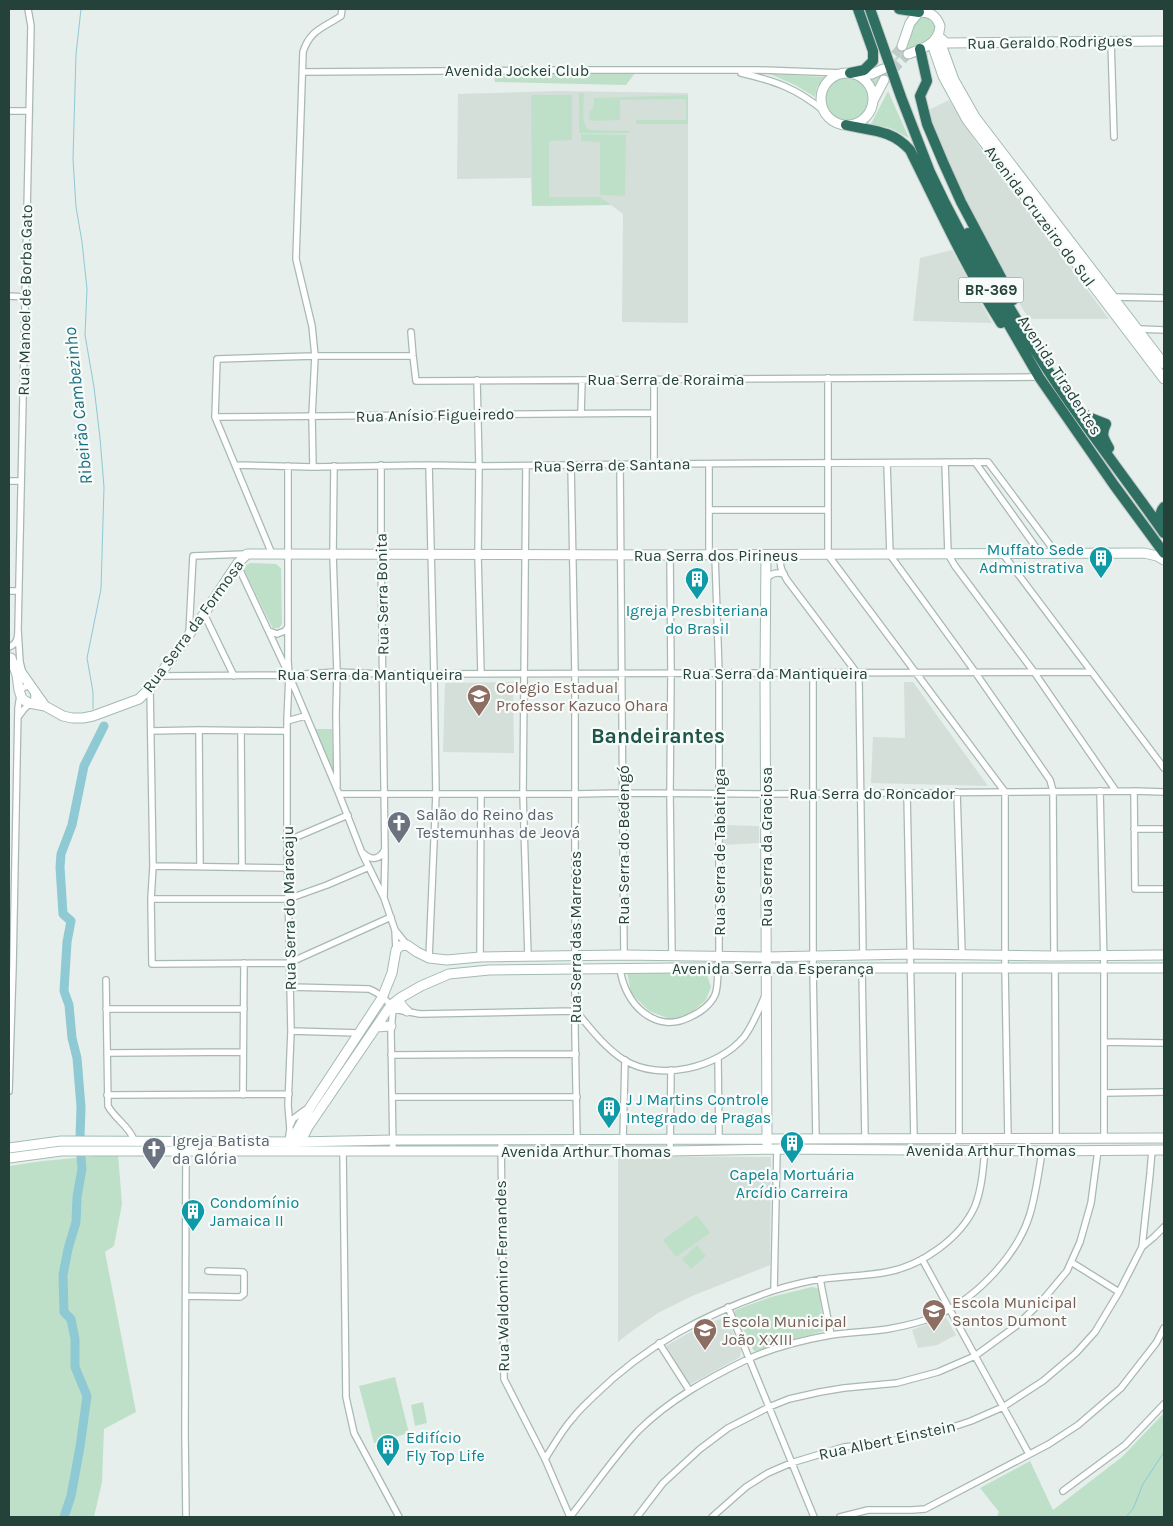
<svg xmlns="http://www.w3.org/2000/svg" width="1173" height="1526" font-family="Karla,sans-serif">
<style>
.built{fill:#d4dfda}
.green{fill:#bfe0c8}
.lines{fill:none;stroke-linecap:round;stroke-linejoin:round}
.stream{stroke:#8ec9d4;stroke-width:1}
.river{stroke:#8ec9d4;stroke-width:9}
.secondary-tunnel{stroke:#bfccc8;stroke-width:9;stroke-dasharray:9 4.5;stroke-linecap:butt}
.street-casing{stroke:#a8b8b2;stroke-width:8}
.secondary-casing{stroke:#a4bbb3;stroke-width:11}
.highway-casing{stroke:#c2cac8;stroke-width:12}
.street{stroke:#fff;stroke-width:5.5}
.secondary{stroke:#fff;stroke-width:9}
.highway{stroke:#2f6f62;stroke-width:10}
.labels{text-anchor:middle;dominant-baseline:central;stroke-width:4.5;stroke-linejoin:round;paint-order:stroke}
.shield{fill:#f7fbf9;stroke:#637a73;stroke-width:1}
.shield-label{font-size:15px;font-weight:bold;fill:#24423a}
.street-label{font-size:16px;fill:#24423a;stroke:#f7fbf9}
.culture-label{font-size:16px;fill:#0d838f;stroke:#f7fbf9;text-anchor:start}
.education-label{font-size:16px;fill:#785e54;stroke:#f7fbf9;text-anchor:start}
.worship-label{font-size:16px;fill:#5b616d;stroke:#f7fbf9;text-anchor:start}
.water-label{font-size:18px;font-style:italic;fill:#1c6f80;stroke:#f7fbf9}
.district-label{font-size:21px;font-weight:bold;fill:#1f5548;stroke:#f7fbf9}
</style>
<rect width="100%" height="100%" fill="#e6efeb"/>
<path class="built" d="M557,91L688,93V323L622,322L623,214L611,205L532,206L531,178L457,179L458,94Z
M949,100L976,142L1109,319H1029L998,269L980,235L943,152L927,111Z
M952,250L992,323L913,321L920,258Z
M513,682L514,753L443,752L445,683Z
M904,682H913L988,786L871,783L873,737L905,738Z
M722,825L759,826V843L723,845Z
M618,1156L771,1157L770,1265L692,1296L658,1313L632,1331L618,1342Z
M726,1317L741,1350L740,1357L689,1385L666,1346L708,1322L709,1323Z
M946,1317L956,1335L937,1345L918,1348L912,1330Z"/>
<path class="green" d="M924,16C933,18 935,21 936,30L929,42L906,50L879,80L875,87L869,77L883,72L906,46L912,27L919,18Z
M493,71L635,73L626,85L495,82Z
M770,74L825,77L817,87L815,97L795,85Z
M825 98a22 22 0 1 1 44 0a22 22 0 1 1-44 0Z
M888,91L909,138L890,128L871,124Z
M579,93H584C584,105 580,124 590,130L630,131V133H579Z
M531,95H572V140L549,141V197H600L611,205L532,206Z
M688,95V124H636V120H686V99L620,100V120L593,121L590,120L589,112L593,108L594,98Z
M581,134L626,135L625,196L600,195V142L581,141Z
M251,563L276,564L281,568L282,624L279,628H273L271,625L244,570L246,565Z
M314,729H332L334,778Z
M627,972H706L711,987L706,1000L689,1015L670,1019L649,1011L631,993Z
M118,1154L122,1204L114,1246L105,1252L136,1412L104,1429L102,1482L94,1517H9V1166L43,1161Z
M697,1215L710,1233L676,1257L663,1240Z
M697,1245L706,1256L691,1269L682,1259Z
M812,1287L817,1288L819,1291L824,1331L779,1343L757,1351H754L735,1314V1310L771,1297Z
M395,1377L409,1433L374,1443L359,1386Z
M423,1402L427,1423L415,1426L411,1405Z
M1164,1413V1517H997L999,1512L980,1488L1030,1461L1053,1510L1122,1457Z"/>
<g class="lines">
<path class="stream" d="M81,9L76,54L73,159L76,207L82,242L87,289L85,335L94,387L100,438L104,487L101,589L87,658L93,692V709
M1126,1517L1133,1509L1143,1484L1164,1452"/>
<path class="river" d="M80,1137L81,1107L77,1058L72,1038L69,1005L64,991L67,942L71,921L63,914L60,867L61,854L72,825L84,766L104,726
M64,1517L71,1496L80,1447L87,1396L75,1367V1339L71,1319L64,1312L63,1275L68,1249L76,1222L77,1197L82,1169L81,1157"/>
<path class="secondary-tunnel" d="M886,65L902,46
M884,80L908,54"/>
<g class="street-casing">
<path id="street" d="M1111,41L1114,137
M303,72L563,70H759L843,73
M741,73C775,81 796,88 824,111
M9,111H29
M9,296L25,297
M1114,297L1164,298
M1139,329L1164,330
M411,332L413,356L416,381L1039,377
M828,378V555L1005,792V968L1008,1139
M477,380L479,466L478,555L481,674
M581,414L582,380
M215,417L654,413
M945,462L948,554L955,566L1034,672L1116,791
M975,462L1040,553
M887,463L890,555L975,672L1050,780L1053,791L1054,956
M620,464L624,955
M654,464V380
M236,465L313,467L429,465L479,466L654,464L988,462L1056,553
M381,465V555L385,858L384,898L395,930L396,950
M429,465L434,674L436,794L429,958
M571,465L575,673V1032L577,1139
M334,466L333,555L337,672L336,714L337,786
M526,466L523,794L528,957
M313,467L312,416L315,356L312,326L296,259L303,52C310,30 323,28 341,16L342,9
M9,481H21
M709,510H828
M272,554L215,417L217,359L315,356H413
M709,554V464
M1003,554L1164,768
M670,555L671,673L670,793L672,957
M782,555C778,565 782,571 787,580L857,673L859,680L863,956
M237,564L289,675L339,794L362,853L383,896
M766,579C772,573 776,572 784,574
M9,591H19
M204,614L234,676
M18,630L31,26L28,9
M269,631L277,634L285,631L288,627
M189,633L193,556L246,554
M9,647C17,644 18,638 18,630L20,662L22,670
M813,673V969L816,1139
M158,676L289,675L337,672L383,674L1091,672
M150,688L153,866L151,899L152,964L289,963L391,917
M18,717L24,709L34,700V691
M287,721L305,716
M199,730L200,866
M151,731L199,730L287,731
M241,731L242,867
M1100,791L1104,968V1139
M1134,791L1135,889H1164
M957,792L962,954
M907,793L914,1139
M339,794H576L623,793L766,794L1134,791L1164,792
M1134,829H1164
M287,841L348,815
M363,853C371,861 380,860 385,849
M153,866L287,868
M151,899H288L327,885L369,867
M395,930L407,945
M480,957L481,794
M620,968C624,1004 656,1036 692,1016C701,1012 711,1004 715,995C719,986 717,967 719,957V673L715,555
M862,968L865,1138
M959,968V1139
M1055,968L1056,1139
M106,980L108,1106C115,1119 129,1126 134,1140
M290,987L369,989C377,992 389,1001 393,1009L420,1014L576,1011C590,1028 605,1048 624,1060C660,1082 718,1068 744,1037C753,1025 759,1009 765,996
M106,1009H244
M393,1009L391,1031L393,1151
M291,1031L359,1033
M1104,1042L1164,1043
M107,1053L243,1052
M391,1055L576,1054
M718,1058L719,1139
M9,1091L13,967L18,708L21,689L27,686H32
M1104,1093L1164,1092
M107,1095L289,1094
M243,1095L244,963
M392,1097H577
M291,1124L293,1119L305,1110
M501,1139L504,1379L545,1459L570,1517
M623,1139L625,1060
M288,1142L290,1129L288,1105L291,1031L287,841V721L289,675L288,661V466
M343,1151L346,1397L354,1433L399,1517
M670,1151L671,1070
M1142,1247L1154,1237L1164,1227
M922,1259L1029,1454
M1071,1262L1119,1292
M820,1279L831,1335
M774,1290L777,1149
M186,1296L240,1297L244,1294V1273L243,1272L208,1271
M728,1307L814,1517
M659,1343L689,1390
M545,1459C554,1445 562,1430 573,1418C579,1410 587,1403 594,1396C646,1345 703,1315 772,1291C788,1286 806,1281 823,1279C844,1276 866,1276 887,1272C921,1266 961,1238 975,1206C982,1188 983,1169 985,1150
M1063,1491L1125,1445L1164,1404
M186,1517L185,1433L186,1149
M570,1517C593,1488 613,1458 638,1431C669,1400 709,1378 748,1359C774,1347 803,1340 831,1335C850,1332 869,1332 888,1329C905,1326 923,1322 938,1315C977,1298 1018,1254 1030,1214C1036,1193 1039,1172 1042,1151
M637,1517L663,1483L700,1449L728,1428L769,1407L789,1399L820,1392L844,1388L897,1383L938,1372L975,1356L1016,1326L1041,1302L1067,1271L1080,1242L1091,1203L1098,1150
M712,1517L746,1487L768,1473L791,1463L844,1447L879,1443L935,1433L971,1421L1003,1407L1043,1381L1076,1353L1095,1332L1119,1292L1142,1247L1150,1174L1152,1150
M840,1517L868,1510H912L925,1509L1049,1444L1078,1425L1121,1388L1156,1343L1164,1328"/>
</g>
<g class="secondary-casing">
<path id="secondary" d="M938,36L954,80L975,117L1164,364
M938,36L946,43L1164,41
M932,44L943,76L967,120L1164,379
M902,46L910,23L919,12C930,12 936,15 940,26C939,44 922,49 908,54
M821 99a26 26 0 1 1 52 0a26 26 0 1 1-52 0Z
M858,75L872,74L883,69
M873,101L884,80
M766,555L765,673L767,1144
M11,658L17,675L19,690L22,699L29,703L45,706L63,716L72,718H83L93,716L139,699L150,688L204,614L237,564L247,554L670,555L1144,553L1157,556L1164,560
M16,665L45,706
M400,998C399,1004 403,1008 407,1011
M376,1027L391,1026
M295,1145L296,1133L309,1109L382,998L392,973L396,950L400,946L407,945L417,952L429,958L447,960L480,957L624,955L767,957L911,954L1054,956L1164,955
M302,1146L301,1141L308,1127L391,1005L400,998L421,986L449,974L489,970L673,968H1164
M9,1148L61,1141L295,1142L394,1140L1164,1138
M9,1158L61,1151H670L777,1149L1042,1151L1164,1150"/>
</g>
<g class="highway-casing">
<path id="highway" d="M870,9L901,97L930,172L944,201L1006,320L1039,377L1114,485L1164,553
M899,9L919,12
M920,49L927,81L920,96L927,124L943,162L961,202L1013,300
M850,73L864,70L873,61V51L858,9
M846,125C871,131 891,129 910,150C939,208 966,268 1001,323
M968,233C999,291 1032,349 1070,403C1101,447 1133,489 1164,533
M1081,411L1088,417L1106,424C1101,434 1103,438 1109,448
M1164,507C1158,514 1161,519 1164,526"/>
</g>
<use href="#street" class="street"/>
<use href="#secondary" class="secondary"/>
<use href="#highway" class="highway"/>
</g>
<defs>
<g id="building-pin" transform="scale(1.25)"><path d="M0 17L-7.5 6A9.5 9.5 0 1 1 7.5 6Z" fill="#0f9aa8" stroke="#f7fbf9"/><path d="M-4-6H4V6H1V3H-1V6H-4ZM-2.5-4.3h1.7v1.8h-1.7ZM.8-4.3h1.7v1.8H.8ZM-2.5-1h1.7V.8h-1.7ZM.8-1h1.7V.8H.8Z" fill="#fff"/></g>
<g id="school-pin" transform="scale(1.25)"><path d="M0 17L-7.5 6A9.5 9.5 0 1 1 7.5 6Z" fill="#8d6e63" stroke="#f7fbf9"/><path d="M0-5L7-2L0 1L-7-2ZM-4 1L0 2.5L4 1V4Q0 6-4 4Z" fill="#fff"/></g>
<g id="church-pin" transform="scale(1.25)"><path d="M0 17L-7.5 6A9.5 9.5 0 1 1 7.5 6Z" fill="#6b7280" stroke="#f7fbf9"/><path d="M-1.2-6h2.4v3.5h3.3v2.4h-3.3V6h-2.4V-.1h-3.3v-2.4h3.3Z" fill="#fff"/></g>
</defs>
<g fill-rule="evenodd">
<use href="#building-pin" x="1101" y="558"/>
<use href="#building-pin" x="697" y="579"/>
<use href="#school-pin" x="479" y="696"/>
<use href="#church-pin" x="399" y="823"/>
<use href="#building-pin" x="609" y="1108"/>
<use href="#building-pin" x="792" y="1143"/>
<use href="#church-pin" x="154" y="1149"/>
<use href="#building-pin" x="193" y="1211"/>
<use href="#school-pin" x="934" y="1311"/>
<use href="#school-pin" x="705" y="1330"/>
<use href="#building-pin" x="388" y="1446"/>
</g>
<g class="labels">
<rect class="shield" x="958.5" y="277.5" width="65" height="25" rx="4"/>
<g class="shield-label">
<text x="991" y="290">BR-369</text>
</g>
<g class="street-label">
<text transform="translate(1050 42) rotate(-1)">Rua Geraldo Rodrigues</text>
<text x="517" y="70">Avenida Jockei Club</text>
<text transform="translate(1040 216) rotate(53)">Avenida Cruzeiro do Sul</text>
<text transform="translate(25 300) rotate(-89)">Rua Manoel de Borba Gato</text>
<text transform="translate(1060 375) rotate(57)">Avenida Tiradentes</text>
<text x="666" y="379">Rua Serra de Roraima</text>
<text transform="translate(435 415) rotate(-1)">Rua Anísio Figueiredo</text>
<text transform="translate(612 465) rotate(-1)">Rua Serra de Santana</text>
<text x="716" y="555">Rua Serra dos Pirineus</text>
<text transform="translate(382 594) rotate(-91)">Rua Serra Bonita</text>
<text transform="translate(193 626) rotate(-54)">Rua Serra da Formosa</text>
<text x="775" y="673">Rua Serra da Mantiqueira</text>
<text x="370" y="674">Rua Serra da Mantiqueira</text>
<text x="872" y="793">Rua Serra do Roncador</text>
<text transform="translate(623 845) rotate(-90)">Rua Serra do Bedengó</text>
<text transform="translate(766 847) rotate(-90)">Rua Serra da Graciosa</text>
<text transform="translate(719 852) rotate(-90)">Rua Serra de Tabatinga</text>
<text transform="translate(289 908) rotate(-91)">Rua Serra do Maracaju</text>
<text transform="translate(575 937) rotate(-90)">Rua Serra das Marrecas</text>
<text x="773" y="968">Avenida Serra da Esperança</text>
<text x="991" y="1150">Avenida Arthur Thomas</text>
<text x="586" y="1151">Avenida Arthur Thomas</text>
<text transform="translate(502 1276) rotate(-91)">Rua Waldomiro Fernandes</text>
<text transform="translate(887 1440) rotate(-12)">Rua Albert Einstein</text>
</g>
<g class="culture-label">
<text x="1084" y="549" text-anchor="end">Muffato Sede<tspan x="1084" dy="18">Admnistrativa</tspan></text>
<text x="697" y="610" text-anchor="middle">Igreja Presbiteriana<tspan x="697" dy="18">do Brasil</tspan></text>
<text x="626" y="1099">J J Martins Controle<tspan x="626" dy="18">Integrado de Pragas</tspan></text>
<text x="792" y="1174" text-anchor="middle">Capela Mortuária<tspan x="792" dy="18">Arcídio Carreira</tspan></text>
<text x="210" y="1202">Condomínio<tspan x="210" dy="18">Jamaica II</tspan></text>
<text x="406" y="1437">Edifício<tspan x="406" dy="18">Fly Top Life</tspan></text>
</g>
<g class="education-label">
<text x="496" y="687">Colegio Estadual<tspan x="496" dy="18">Professor Kazuco Ohara</tspan></text>
<text x="952" y="1302">Escola Municipal<tspan x="952" dy="18">Santos Dumont</tspan></text>
<text x="722" y="1321">Escola Municipal<tspan x="722" dy="18">João XXIII</tspan></text>
</g>
<g class="worship-label">
<text x="416" y="814">Salão do Reino das<tspan x="416" dy="18">Testemunhas de Jeová</tspan></text>
<text x="172" y="1140">Igreja Batista<tspan x="172" dy="18">da Glória</tspan></text>
</g>
<g class="water-label">
<text transform="translate(78 406) rotate(-96)">Ribeirão Cambezinho</text>
</g>
<g class="district-label">
<text x="658" y="736">Bandeirantes</text>
</g>
</g>
<rect width="1173" height="1526" fill="none" stroke="#24423a" stroke-width="20"/>
</svg>
